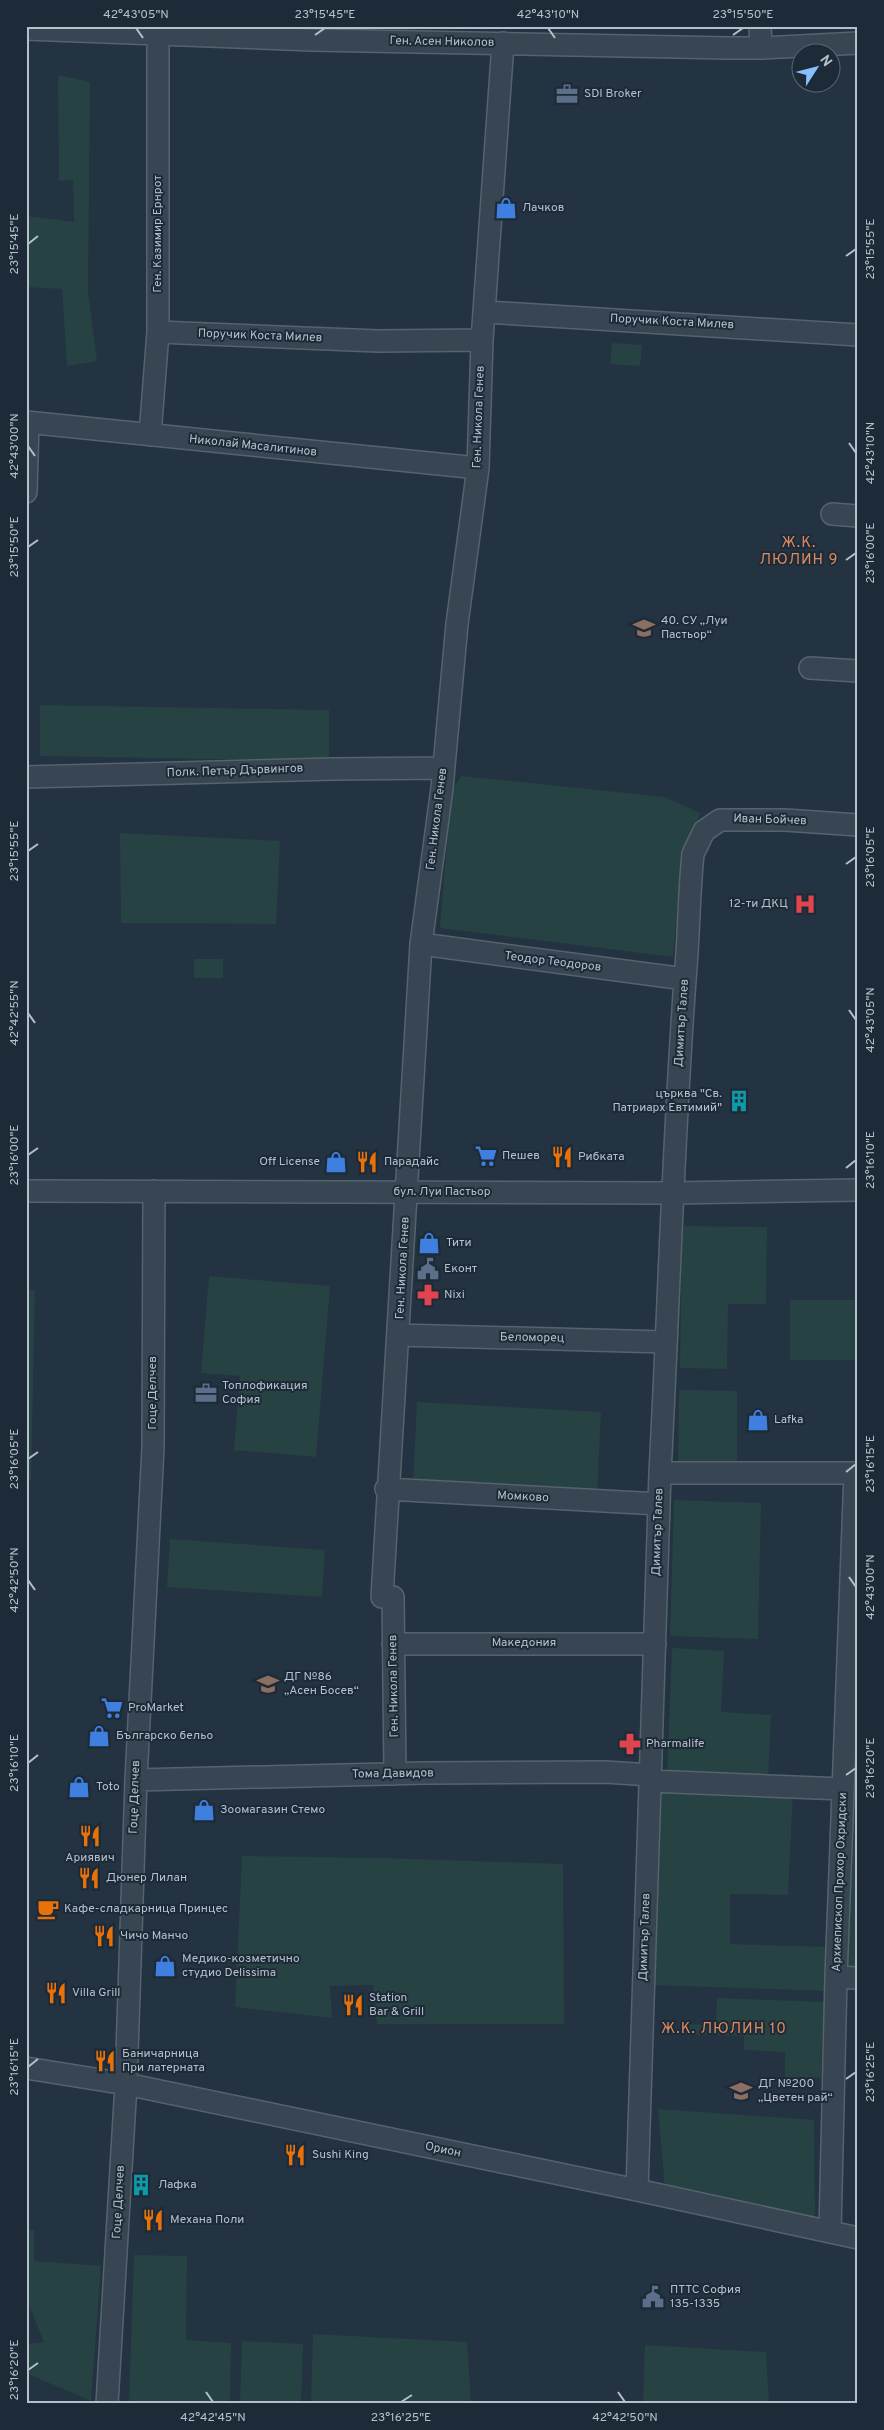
<svg xmlns="http://www.w3.org/2000/svg" width="884" height="2430" font-family="Overpass,sans-serif">
<style>
.green{fill:#264243}
.lines{fill:none;stroke-linecap:round;stroke-linejoin:round}
.minor-casing{stroke:#56636f;stroke-width:24}
.minor{stroke:#384552;stroke-width:21}
.ticks{fill:none;stroke:#b5c0cc;stroke-width:2}
.labels{text-anchor:middle;dominant-baseline:central;stroke-width:4;stroke-linejoin:round;paint-order:stroke}
.street-label{font-size:12px;fill:#b5c0cc;stroke:#1d2a37}
.poi-label{font-size:12px;fill:#b5c0cc;stroke:#1d2a37;text-anchor:start}
.quarter-label{font-size:15px;letter-spacing:1px;fill:#dd8b5f;stroke:#1d2a37}
.neatline{fill:none;stroke:#b5c0cc;stroke-width:2}
.ticks-label{font-size:12px;text-anchor:middle;fill:#b5c0cc}
</style>
<rect width="100%" height="100%" fill="#243342"/>
<path class="green" d="M58,75L90,82L88,291L97,361L67,366L62,289L26,287V216L74,222L73,180L59,181Z
M612,343L642,345L640,366L610,364Z
M40,705L329,710V761L40,756Z
M461,776L665,797L700,813L681,864L673,957L440,928L451,792Z
M120,833L280,841L276,924L121,923Z
M194,959H223V978H194Z
M682,1226L767,1227L766,1304H728L727,1369L680,1368Z
M209,1276L330,1286L316,1457L234,1450L240,1376L201,1373Z
M26,1290H35L31,1480H26Z
M790,1300H858V1360H790Z
M679,1390L737,1391V1465H678Z
M417,1402L601,1412L597,1493L413,1483Z
M674,1500L761,1503L758,1639L670,1636Z
M170,1539L325,1550L322,1597L167,1587Z
M672,1648L724,1651L721,1712L771,1715L768,1781L667,1776Z
M655,1786L793,1791L788,1895L730,1894V1944L828,1947V1991L650,1985Z
M850,1791H858V1973H845Z
M242,1856L385,1858L563,1864L564,2024H377L373,1985L330,1986L332,2018L235,2007Z
M717,1998L824,2002L821,2078L785,2077V2052L744,2050V2036L681,2034V2024L716,2025Z
M658,2109L814,2120L815,2219L665,2189Z
M26,2229L34,2230V2261L101,2266L91,2401L26,2373V2344L44,2342L26,2298Z
M134,2255L187,2256L186,2340L231,2343L230,2404H129Z
M313,2334L467,2342L471,2404H311Z
M242,2341L303,2344L301,2404H240Z
M645,2345L766,2352L769,2404H608V2401H643Z"/>
<g class="lines">
<g class="minor-casing">
<path id="minor" d="M760,26L761,48
M26,29L312,40L729,48H761L858,43
M486,312L858,335
M158,332L378,341L482,340
M26,422L478,468
M150,435L158,332V33
M26,492L28,423
M832,514L858,516
M810,668L858,671
M26,777L333,769L443,768
M421,944L685,979
M26,1191L672,1193L858,1190
M399,1335L665,1342
M660,1473H858
M386,1489L659,1504
M393,1644H655
M395,1774L393,1597H382L421,944L442,788L457,624L478,468L482,340L503,43
M136,1780L425,1773L605,1772L651,1775
M650,1781L843,1789
M836,1977L858,1978
M26,2068L126,2084L637,2190L858,2238
M637,2190L660,1473C669,1304 673,1136 686,967C689,930 689,892 693,854L704,831L720,820H785L858,825
M830,2232L836,1977L855,1473
M107,2404L126,2084L136,1780L153,1447L154,1191"/>
</g>
<use href="#minor" class="minor"/>
</g>
<path class="ticks" d="M136,28L143,38M548,28L555,38M315,35L325,28M733,35L743,28M28,244L38,236M846,256L856,249M849,443L856,453M28,446L35,456M28,547L38,540M846,560L856,553M28,851L38,844M846,864L856,857M849,1010L856,1020M28,1013L35,1023M28,1155L38,1148M846,1168L856,1160M28,1459L38,1452M846,1472L856,1464M849,1577L856,1587M28,1580L35,1590M28,1763L38,1755M846,1775L856,1768M28,2067L38,2059M846,2079L856,2072M28,2370L38,2363M206,2392L213,2402M618,2392L625,2402M401,2402L412,2395"/>
<defs>
<g id="office-bare" transform="scale(1.725)"><path d="M-6-3h4V-5.5h4V-3h4V5H-6ZM-1-4.5V-3h2v-1.5ZM-6 0V1H6V0Z" fill="#5c6f8a" stroke="#1d2a37" stroke-width="2.5" paint-order="stroke"/></g>
<g id="shop-bare" transform="scale(1.725)"><path d="M-5-2.5h2.3a2.7 3.5 0 0 1 5.4 0H5L5.5 6h-11ZM-1.5-2.5h3a1.5 2.3 0 0 0-3 0Z" fill="#3f7fe0" stroke="#1d2a37" stroke-width="2.5" paint-order="stroke"/></g>
<g id="school-bare" transform="scale(1.725)"><path d="M0-5L7-2L0 1L-7-2ZM-4 1L0 2.5L4 1V4Q0 6-4 4Z" fill="#8d6e63" stroke="#1d2a37" stroke-width="2.5" paint-order="stroke"/></g>
<g id="hospital-bare" transform="scale(1.725)"><path d="M-5-5h3v3.5h4V-5h3V5h-3V1.5h-4V5h-3Z" fill="#e0444e" stroke="#1d2a37" stroke-width="2.5" paint-order="stroke"/></g>
<g id="building-bare" transform="scale(1.725)"><path d="M-4-6H4V6H1V3H-1V6H-4ZM-2.5-4.3h1.7v1.8h-1.7ZM.8-4.3h1.7v1.8H.8ZM-2.5-1h1.7V.8h-1.7ZM.8-1h1.7V.8H.8Z" fill="#0f9aa8" stroke="#1d2a37" stroke-width="2.5" paint-order="stroke"/></g>
<g id="supermarket-bare" transform="scale(1.725)"><path d="M-6-5.5h2.5l.6 2H6L4.5 2H-2.5L-4.4-4H-6ZM-1.5 3.2a1.3 1.3 0 1 0 .1 0ZM3 3.2a1.3 1.3 0 1 0 .1 0Z" fill="#3f7fe0" stroke="#1d2a37" stroke-width="2.5" paint-order="stroke"/></g>
<g id="restaurant-bare" transform="scale(1.725)"><path d="M-5-6h1v4h1v-4h1v4h1v-4h1v5L-1.5 .5V6h-2V.5L-5-1ZM5-6V6H3V1.5H1.5Q1.5-4 5-6Z" fill="#e8710a" stroke="#1d2a37" stroke-width="2.5" paint-order="stroke"/></g>
<g id="civic-bare" transform="scale(1.725)"><path d="M-.6-6.5H3V-4.5H.6V-3L4-1V1h2V6H-6V1h2V-1L-.6-3ZM-1.2 2.5V6h2.4V2.5Z" fill="#5c6f8a" stroke="#1d2a37" stroke-width="2.5" paint-order="stroke"/></g>
<g id="pharmacy-bare" transform="scale(1.725)"><path d="M-2-6h4v4h4v4h-4v4h-4v-4h-4v-4h4Z" fill="#e0444e" stroke="#1d2a37" stroke-width="2.5" paint-order="stroke"/></g>
<g id="cafe-bare" transform="scale(1.725)"><path d="M-5.5-4.5H6V0H3Q3 3.5 0 3.5H-2.5Q-5.5 3.5-5.5 0ZM3-3.2v2h1.7v-2ZM-6 4.5H4V6H-6Z" fill="#e8710a" stroke="#1d2a37" stroke-width="2.5" paint-order="stroke"/></g>
</defs>
<g fill-rule="evenodd">
<use href="#office-bare" x="567" y="94"/>
<use href="#shop-bare" x="506" y="208"/>
<use href="#school-bare" x="644" y="628"/>
<use href="#hospital-bare" x="805" y="904"/>
<use href="#building-bare" x="739" y="1101"/>
<use href="#supermarket-bare" x="486" y="1156"/>
<use href="#restaurant-bare" x="562" y="1157"/>
<use href="#shop-bare" x="336" y="1162"/>
<use href="#restaurant-bare" x="367" y="1162"/>
<use href="#shop-bare" x="429" y="1243"/>
<use href="#civic-bare" x="428" y="1269"/>
<use href="#pharmacy-bare" x="428" y="1295"/>
<use href="#office-bare" x="206" y="1393"/>
<use href="#shop-bare" x="758" y="1420"/>
<use href="#school-bare" x="268" y="1684"/>
<use href="#supermarket-bare" x="112" y="1708"/>
<use href="#shop-bare" x="99" y="1736"/>
<use href="#pharmacy-bare" x="630" y="1744"/>
<use href="#shop-bare" x="79" y="1787"/>
<use href="#shop-bare" x="204" y="1810"/>
<use href="#restaurant-bare" x="90" y="1836"/>
<use href="#restaurant-bare" x="89" y="1878"/>
<use href="#cafe-bare" x="48" y="1909"/>
<use href="#restaurant-bare" x="104" y="1936"/>
<use href="#shop-bare" x="165" y="1966"/>
<use href="#restaurant-bare" x="56" y="1993"/>
<use href="#restaurant-bare" x="353" y="2005"/>
<use href="#restaurant-bare" x="105" y="2061"/>
<use href="#school-bare" x="741" y="2091"/>
<use href="#restaurant-bare" x="295" y="2155"/>
<use href="#building-bare" x="141" y="2185"/>
<use href="#restaurant-bare" x="153" y="2220"/>
<use href="#civic-bare" x="653" y="2297"/>
</g>
<g class="labels">
<g class="street-label">
<text transform="translate(442 42) rotate(1)">Ген. Асен Николов</text>
<text transform="translate(158 234) rotate(-90)">Ген. Казимир Ернрот</text>
<text transform="translate(672 322) rotate(3)">Поручик Коста Милев</text>
<text transform="translate(260 336) rotate(2)">Поручик Коста Милев</text>
<text transform="translate(479 417) rotate(-88)">Ген. Никола Генев</text>
<text transform="translate(253 446) rotate(6)">Николай Масалитинов</text>
<text transform="translate(235 771) rotate(-2)">Полк. Петър Дървингов</text>
<text transform="translate(437 819) rotate(-83)">Ген. Никола Генев</text>
<text transform="translate(770 820) rotate(2)">Иван Бойчев</text>
<text transform="translate(553 962) rotate(7)">Теодор Теодоров</text>
<text transform="translate(682 1023) rotate(-86)">Димитър Талев</text>
<text x="442" y="1192">бул. Луи Пастьор</text>
<text transform="translate(403 1268) rotate(-87)">Ген. Никола Генев</text>
<text transform="translate(532 1338) rotate(1)">Беломорец</text>
<text transform="translate(153 1393) rotate(-90)">Гоце Делчев</text>
<text transform="translate(523 1497) rotate(3)">Момково</text>
<text transform="translate(658 1532) rotate(-88)">Димитър Талев</text>
<text x="524" y="1643">Македония</text>
<text transform="translate(394 1686) rotate(-91)">Ген. Никола Генев</text>
<text transform="translate(393 1774) rotate(-1)">Тома Давидов</text>
<text transform="translate(135 1797) rotate(-88)">Гоце Делчев</text>
<text transform="translate(840 1882) rotate(-88)">Архиепископ Прохор Охридски</text>
<text transform="translate(645 1937) rotate(-88)">Димитър Талев</text>
<text transform="translate(443 2150) rotate(12)">Орион</text>
<text transform="translate(119 2202) rotate(-87)">Гоце Делчев</text>
</g>
<g class="poi-label">
<text x="584" y="94">SDI Broker</text>
<text x="522" y="208">Лачков</text>
<text x="661" y="621">40. СУ „Луи<tspan x="661" dy="14">Пастьор“</tspan></text>
<text x="788" y="904" text-anchor="end">12-ти ДКЦ</text>
<text x="722" y="1094" text-anchor="end">църква "Св.<tspan x="722" dy="14">Патриарх Евтимий"</tspan></text>
<text x="502" y="1156">Пешев</text>
<text x="578" y="1157">Рибката</text>
<text x="320" y="1162" text-anchor="end">Off License</text>
<text x="384" y="1162">Парадайс</text>
<text x="446" y="1243">Тити</text>
<text x="444" y="1269">Еконт</text>
<text x="444" y="1295">Nixi</text>
<text x="222" y="1386">Топлофикация<tspan x="222" dy="14">София</tspan></text>
<text x="774" y="1420">Lafka</text>
<text x="284" y="1677">ДГ №86<tspan x="284" dy="14">„Асен Босев“</tspan></text>
<text x="128" y="1708">ProMarket</text>
<text x="116" y="1736">Българско бельо</text>
<text x="646" y="1744">Pharmalife</text>
<text x="96" y="1787">Toto</text>
<text x="220" y="1810">Зоомагазин Стемо</text>
<text x="90" y="1858" text-anchor="middle">Ариявич</text>
<text x="106" y="1878">Дюнер Лилан</text>
<text x="64" y="1909">Кафе-сладкарница Принцес</text>
<text x="120" y="1936">Чичо Манчо</text>
<text x="182" y="1959">Медико-козметично<tspan x="182" dy="14">студио Delissima</tspan></text>
<text x="72" y="1993">Villa Grill</text>
<text x="369" y="1998">Station<tspan x="369" dy="14">Bar &amp; Grill</tspan></text>
<text x="122" y="2054">Баничарница<tspan x="122" dy="14">При латерната</tspan></text>
<text x="758" y="2084">ДГ №200<tspan x="758" dy="14">„Цветен рай“</tspan></text>
<text x="312" y="2155">Sushi King</text>
<text x="158" y="2185">Лафка</text>
<text x="170" y="2220">Механа Поли</text>
<text x="670" y="2290">ПТТС София<tspan x="670" dy="14">135-1335</tspan></text>
</g>
<g class="quarter-label">
<text x="799" y="543">Ж.К.<tspan x="799" dy="17">ЛЮЛИН 9</tspan></text>
<text x="724" y="2029">Ж.К. ЛЮЛИН 10</text>
</g>
</g>
<rect width="884" height="2430" fill="none" stroke="#1d2a37" stroke-width="55"/>
<g transform="translate(816 68) rotate(54)"><circle r="24" fill="#1d2a37" stroke="#5a6673"/>
<path d="M0-4L9 19L0 12L-9 19Z" fill="#87bfff"/>
<text y="-8" font-size="14" font-weight="bold" text-anchor="middle" fill="#b5c0cc">N</text>
</g>
<rect x="28" y="28" width="828" height="2374" class="neatline"/>
<g class="ticks-label">
<text x="136" y="18">42°43'05"N</text>
<text x="325" y="18">23°15'45"E</text>
<text x="548" y="18">42°43'10"N</text>
<text x="743" y="18">23°15'50"E</text>
<text transform="translate(14 244) rotate(-90)" y="4">23°15'45"E</text>
<text transform="translate(870 249) rotate(-90)" y="4">23°15'55"E</text>
<text transform="translate(14 446) rotate(-90)" y="4">42°43'00"N</text>
<text transform="translate(870 453) rotate(-90)" y="4">42°43'10"N</text>
<text transform="translate(14 547) rotate(-90)" y="4">23°15'50"E</text>
<text transform="translate(870 553) rotate(-90)" y="4">23°16'00"E</text>
<text transform="translate(14 851) rotate(-90)" y="4">23°15'55"E</text>
<text transform="translate(870 857) rotate(-90)" y="4">23°16'05"E</text>
<text transform="translate(14 1013) rotate(-90)" y="4">42°42'55"N</text>
<text transform="translate(870 1020) rotate(-90)" y="4">42°43'05"N</text>
<text transform="translate(14 1155) rotate(-90)" y="4">23°16'00"E</text>
<text transform="translate(870 1160) rotate(-90)" y="4">23°16'10"E</text>
<text transform="translate(14 1459) rotate(-90)" y="4">23°16'05"E</text>
<text transform="translate(870 1464) rotate(-90)" y="4">23°16'15"E</text>
<text transform="translate(14 1580) rotate(-90)" y="4">42°42'50"N</text>
<text transform="translate(870 1587) rotate(-90)" y="4">42°43'00"N</text>
<text transform="translate(14 1763) rotate(-90)" y="4">23°16'10"E</text>
<text transform="translate(870 1768) rotate(-90)" y="4">23°16'20"E</text>
<text transform="translate(14 2067) rotate(-90)" y="4">23°16'15"E</text>
<text transform="translate(870 2072) rotate(-90)" y="4">23°16'25"E</text>
<text transform="translate(14 2370) rotate(-90)" y="4">23°16'20"E</text>
<text x="213" y="2421">42°42'45"N</text>
<text x="401" y="2421">23°16'25"E</text>
<text x="625" y="2421">42°42'50"N</text>
</g>
</svg>
